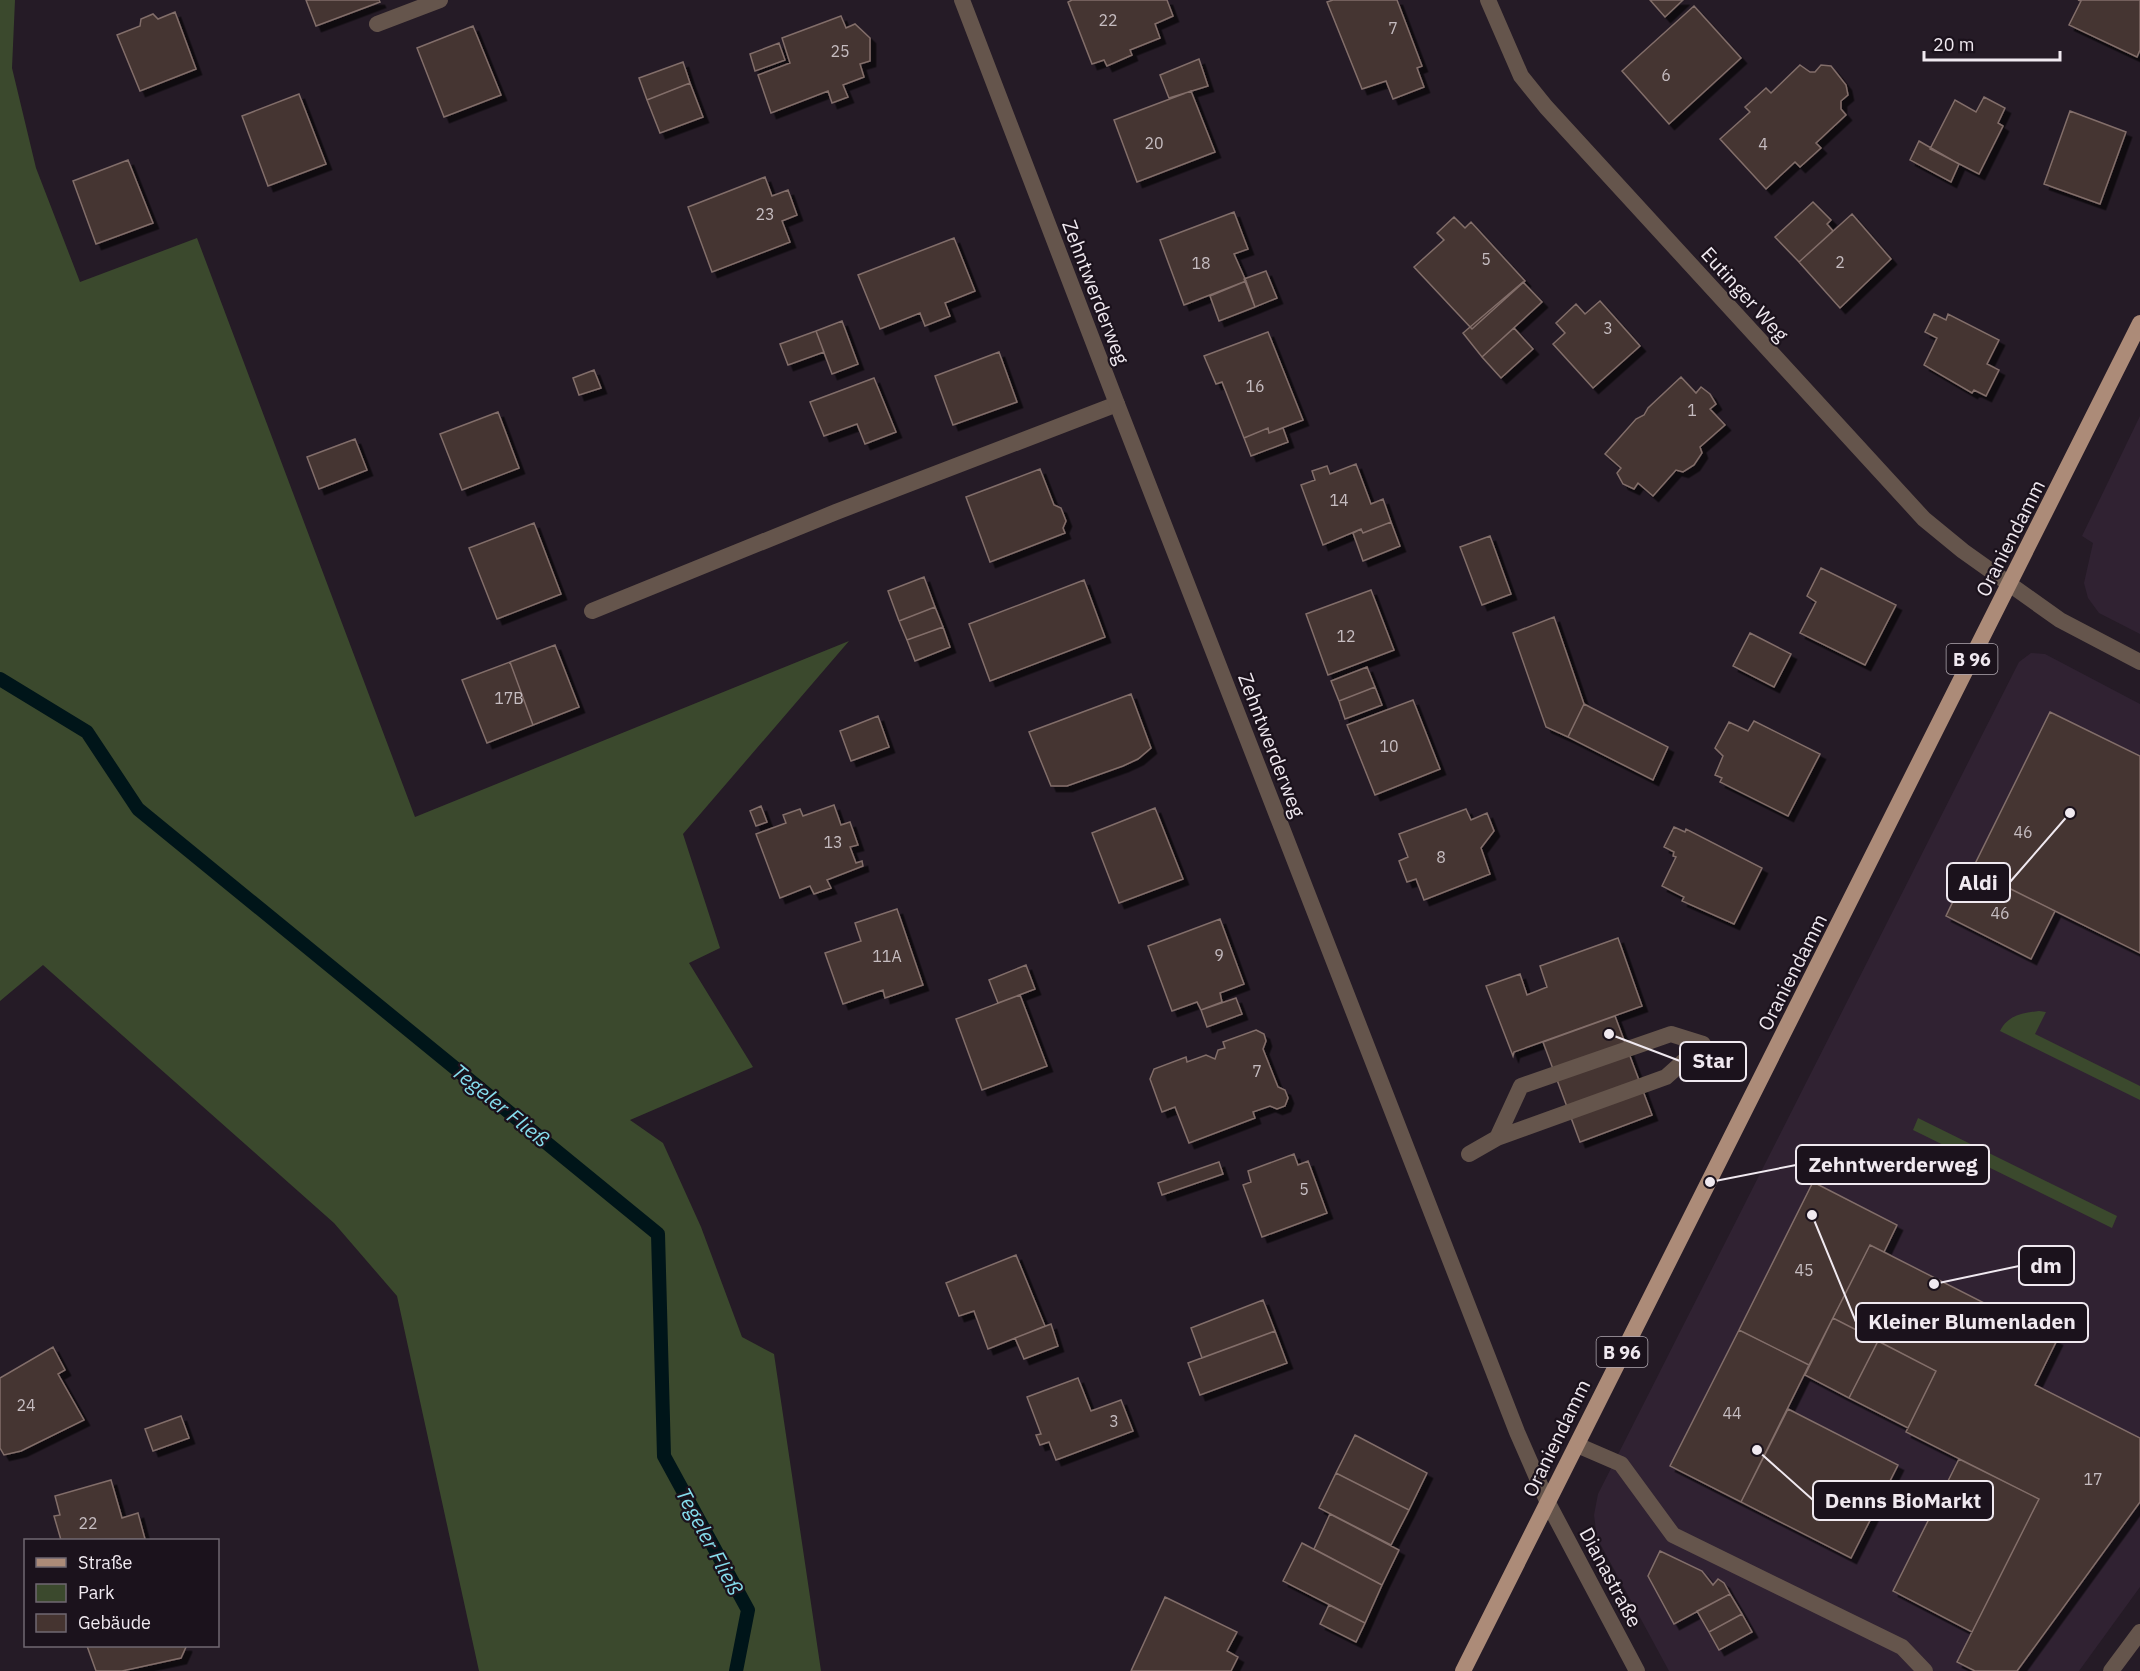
<svg xmlns="http://www.w3.org/2000/svg" width="2140" height="1671" font-family="'IBM Plex Sans',sans-serif">
<style>
.built{fill:#302232}
.green{fill:#3b492d}
.lines{fill:none;stroke-linecap:round;stroke-linejoin:round}
.stream{stroke:#001519;stroke-width:14}
.building{fill:#453430;stroke:#826e6a;stroke-width:1.5;filter:url(#shadow)}
.service{stroke:#65554c;stroke-width:16}
.minor{stroke:#65554c;stroke-width:16}
.primary{stroke:#ac8b78;stroke-width:16}
.labels{text-anchor:middle;dominant-baseline:central;stroke-width:4.5;stroke-linejoin:round;paint-order:stroke}
.number-label{font-size:16px;fill:#c5bcc0}
.shield{fill:#1b121c;stroke:#b0a8b0;stroke-width:1.5}
.shield-label{font-size:18px;font-weight:bold;fill:#f0e9f0}
.street-label{font-size:20px;fill:#f0e9f0;stroke:#1b121c}
.water-label{font-size:21px;font-style:italic;fill:#85dcec;stroke:#1b121c}
.leader{fill:none;stroke:#f0e9f0;stroke-width:2}
.callout-dot{fill:#f0e9f0;stroke:#1b121c;stroke-width:2}
.callout{fill:#1b121c;stroke:#f0e9f0;stroke-width:2}
.callout-label{font-size:21px;text-anchor:middle;font-weight:bold;fill:#f0e9f0}
</style>
<defs>
<filter id="shadow"><feDropShadow dx="5.5" dy="5.5" stdDeviation="0" flood-color="#0009"/></filter>
</defs>
<rect width="100%" height="100%" fill="#251b26"/>
<path class="built" d="M2140,416V634L2099,613L2088,598L2084,583L2093,543L2082,536Z
M2031,653L2045,654L2140,704V1587L2079,1671H1669L1597,1538L1594,1515L1598,1494L2019,662Z"/>
<path class="green" d="M0,0H15L12,68L36,168L80,282L197,238L415,817L849,641L683,834L720,948L689,963L753,1067L630,1120L663,1143L701,1227L742,1337L774,1354L821,1671H479L397,1296L334,1223L43,965L0,1001Z
M2039,1011L2046,1012L2035,1034L2140,1086V1100L2000,1031C2008,1015 2022,1013 2039,1011Z
M1918,1118L2117,1216L2112,1228L1913,1130Z"/>
<g class="lines">
<path class="stream" d="M0,679L87,732L138,809L658,1234L664,1456L748,1610L736,1671"/>
</g>
<path class="building" d="M306,0H379L380,2L316,26Z
M1072,0H1167L1173,16L1155,24L1160,38L1130,50L1132,55L1107,66L1104,60L1092,64L1068,2Z
M1333,0H1397L1422,66L1417,68L1424,87L1393,99L1386,81L1362,89L1327,2Z
M1650,0H1683L1665,17Z
M2078,0H2140V50L2137,57L2069,25L2081,1Z
M1694,6L1741,58L1669,124L1622,71Z
M175,12L196,69L140,91L117,35L140,26L141,19L153,14L158,19Z
M841,16L846,28L855,24L870,38V61L860,64L864,77L843,85L848,97L832,103L828,91L771,113L758,75L790,63L782,38Z
M473,26L501,95L444,117L417,48Z
M779,43L785,60L755,71L750,54Z
M1199,59L1208,86L1169,98L1160,75Z
M683,62L690,83L647,100L639,78Z
M1800,65L1810,72H1815L1821,65L1831,66L1846,85L1848,95L1841,101V109L1846,115L1816,143L1821,148L1800,167L1795,162L1766,189L1720,139L1750,112L1745,107L1766,88L1771,93Z
M690,83L703,117L660,133L647,100Z
M1191,91L1215,152L1137,182L1114,120Z
M299,94L326,164L268,186L242,116Z
M1984,97L2005,108L1998,123L2003,126L1979,174L1930,149L1955,100L1976,112Z
M2070,111L2126,132L2100,204L2044,184Z
M1919,141L1959,164L1951,182L1910,160Z
M128,160L153,223L96,244L73,181Z
M765,177L772,196L788,190L797,215L782,221L790,242L712,272L688,207Z
M1813,202L1831,220L1827,224L1833,231L1799,262L1775,237Z
M1234,212L1248,249L1234,254L1246,281L1184,305L1160,240Z
M1852,214L1891,259L1840,308L1799,262Z
M1454,217L1465,228L1471,222L1525,281L1472,329L1414,267L1444,240L1437,233Z
M954,238L975,291L945,303L950,316L925,326L920,313L880,329L858,275Z
M1266,271L1277,298L1255,307L1244,279Z
M1246,281L1255,307L1219,321L1210,296Z
M1523,282L1542,302L1482,357L1463,333Z
M1600,301L1640,346L1593,388L1553,344L1565,333L1556,323L1576,304L1585,314Z
M1934,314L1946,320L1948,314L1999,340L1987,364L1999,370L1986,396L1974,390L1972,393L1924,365L1937,338L1925,332Z
M842,321L858,364L832,374L816,331Z
M1514,328L1533,349L1501,378L1482,357Z
M816,331L824,352L788,365L780,344Z
M1268,332L1303,420L1269,433L1268,428L1244,438L1222,382L1216,384L1204,356Z
M999,352L1017,402L953,425L935,376Z
M594,370L601,388L579,395L573,378Z
M1681,377L1696,393L1701,387L1710,394L1716,404L1710,409L1725,425L1700,447L1702,453L1694,465L1683,472L1676,470L1653,496L1638,483L1634,489L1623,484L1617,473L1621,468L1605,454L1636,419L1644,415L1648,408Z
M874,378L896,432L865,444L857,424L824,436L810,402Z
M498,412L519,468L462,490L440,434Z
M1268,428L1269,433L1283,428L1288,442L1251,456L1244,438Z
M355,439L367,470L319,489L307,457Z
M1356,464L1371,504L1383,499L1391,522L1363,533L1361,529L1323,545L1301,485L1315,480L1312,471L1327,466L1330,474Z
M1040,469L1054,505L1061,508L1066,521L1063,528L1065,533L990,562L966,497Z
M1391,522L1400,546L1363,561L1353,533L1361,529L1363,533Z
M534,523L561,594L497,619L469,548Z
M1490,536L1511,594L1482,605L1460,547Z
M1821,568L1896,605L1865,665L1800,633L1816,602L1807,596Z
M924,577L935,607L899,621L888,591Z
M1084,580L1105,637L990,681L969,624Z
M1371,590L1394,650L1328,675L1306,614Z
M935,607L943,627L907,640L899,621Z
M1554,617L1584,704L1568,737L1546,727L1513,633Z
M943,627L950,647L915,661L907,640Z
M1750,633L1791,654L1774,687L1733,666Z
M555,645L579,707L533,725L510,662Z
M510,662L533,725L487,743L462,680Z
M1367,667L1375,687L1339,701L1331,681Z
M1375,687L1382,705L1345,719L1339,701Z
M1131,694L1151,748L1138,759L1123,766L1067,786H1051L1029,732Z
M1413,700L1440,769L1375,795L1347,725Z
M1584,704L1668,747L1653,780L1568,737Z
M2050,712L2140,756V953L1972,870Z
M878,716L889,747L851,761L840,731Z
M1754,721L1820,754L1788,816L1720,782L1722,778L1715,775L1723,756L1715,748L1729,722L1748,731Z
M834,805L841,825L850,822L858,845L850,847L856,863L862,861L863,866L827,880L831,888L814,894L810,886L780,898L756,834L786,823L783,815L800,809L803,816Z
M761,806L767,822L756,826L750,811Z
M1155,808L1183,879L1119,903L1092,833Z
M1466,809L1471,820L1487,813L1494,831L1481,848L1490,874L1424,900L1416,879L1407,882L1399,861L1408,857L1399,834Z
M1674,827L1685,832L1686,829L1762,868L1734,924L1682,901L1684,897L1662,886L1676,857L1673,856L1674,852L1664,847Z
M1969,868L2055,911L2031,959L1946,916Z
M897,909L923,985L885,998L883,990L843,1004L825,953L861,941L855,923Z
M1220,919L1244,984L1220,993L1222,1002L1201,1010L1197,1002L1172,1011L1148,946Z
M1618,938L1642,1006L1514,1052L1513,1056L1486,986L1520,974L1527,995L1547,987L1540,966Z
M1026,965L1035,989L998,1003L989,980Z
M1020,995L1047,1066L982,1090L956,1019Z
M1236,998L1242,1014L1207,1027L1201,1010Z
M1615,1016L1652,1115L1580,1142L1543,1042Z
M1256,1030L1264,1034L1266,1041L1263,1049L1278,1087L1285,1090L1288,1098L1285,1106L1277,1109L1270,1106L1253,1112L1255,1118L1189,1143L1175,1107L1162,1112L1150,1079L1154,1069L1186,1057L1187,1062L1206,1055L1215,1059L1218,1050L1225,1048L1223,1042Z
M1294,1154L1298,1165L1308,1161L1327,1213L1262,1237L1243,1185L1251,1182L1248,1171Z
M1219,1162L1223,1174L1162,1195L1158,1183Z
M1813,1182L1897,1225L1884,1252L1870,1245L1809,1365L1739,1330Z
M1870,1245L2057,1340L2035,1385L2140,1438V1502L2017,1671H1975L1957,1662L2039,1499L1906,1432L1936,1371L1833,1318Z
M1016,1255L1045,1326L988,1349L974,1311L959,1316L946,1283Z
M1263,1300L1275,1331L1202,1358L1191,1328Z
M1833,1318L1878,1341L1849,1398L1805,1375Z
M1051,1324L1058,1346L1024,1359L1015,1338Z
M1739,1330L1809,1365L1741,1502L1670,1466Z
M1275,1331L1287,1363L1200,1395L1188,1363Z
M1878,1341L1936,1371L1908,1428L1849,1398Z
M53,1347L65,1370L58,1374L84,1420L21,1451L4,1455L0,1448V1378Z
M1078,1378L1091,1411L1121,1400L1133,1431L1056,1460L1049,1442L1040,1445L1036,1435L1041,1434L1027,1397Z
M1788,1409L1898,1465L1851,1558L1741,1502Z
M181,1416L189,1438L153,1451L145,1429Z
M1355,1435L1427,1473L1409,1510L1336,1473Z
M1959,1459L2039,1499L1972,1632L1893,1591Z
M1336,1473L1409,1510L1391,1545L1319,1508Z
M111,1480L122,1518L138,1513L145,1539L61,1540L54,1516L60,1515L55,1496Z
M1330,1514L1399,1550L1382,1585L1314,1549Z
M1302,1543L1382,1585L1365,1623L1283,1581Z
M1660,1551L1702,1571L1713,1585L1718,1579L1724,1583L1730,1594L1674,1624L1648,1576Z
M1730,1594L1742,1614L1709,1632L1697,1611Z
M1165,1597L1237,1632L1227,1651L1238,1657L1231,1671H1131Z
M1329,1605L1365,1623L1356,1642L1320,1624Z
M1742,1614L1752,1632L1719,1650L1709,1632Z
M87,1646H186V1647L181,1658L122,1671H96Z"/>
<g class="lines">
<path class="service" d="M377,24L440,0
M592,611L836,512L1117,404
M1497,1138L1666,1077L1703,1044
M1469,1154L1497,1138L1521,1086L1671,1034L1703,1044
M1577,1445L1621,1464L1673,1535L1902,1647L1925,1671"/>
<path class="minor" d="M962,0L1117,404L1517,1432L1548,1503L1637,1671
M1488,0L1521,76L1546,107L1924,519L1963,551L2060,620L2140,662
M2111,1671L2140,1632"/>
<path class="primary" d="M1463,1671L2140,323"/>
</g>
<g class="labels">
<g class="number-label">
<text x="1108" y="20">22</text>
<text x="1393" y="28">7</text>
<text x="840" y="51">25</text>
<text x="1666" y="75">6</text>
<text x="1154" y="143">20</text>
<text x="1763" y="144">4</text>
<text x="765" y="214">23</text>
<text x="1486" y="259">5</text>
<text x="1840" y="262">2</text>
<text x="1201" y="263">18</text>
<text x="1608" y="328">3</text>
<text x="1255" y="386">16</text>
<text x="1692" y="410">1</text>
<text x="1339" y="500">14</text>
<text x="1346" y="636">12</text>
<text x="509" y="698">17B</text>
<text x="1389" y="746">10</text>
<text x="2023" y="832">46</text>
<text x="833" y="842">13</text>
<text x="1441" y="857">8</text>
<text x="2000" y="913">46</text>
<text x="1219" y="955">9</text>
<text x="887" y="956">11A</text>
<text x="1257" y="1071">7</text>
<text x="1304" y="1189">5</text>
<text x="1804" y="1270">45</text>
<text x="26" y="1405">24</text>
<text x="1732" y="1413">44</text>
<text x="1114" y="1421">3</text>
<text x="2093" y="1479">17</text>
<text x="88" y="1523">22</text>
</g>
<g class="shield">
<rect x="1946.5" y="644" width="51" height="30" rx="4.5"/>
<rect x="1596.5" y="1337" width="51" height="30" rx="4.5"/>
</g>
<g class="shield-label">
<text x="1972" y="659">B 96</text>
<text x="1622" y="1352">B 96</text>
</g>
<g class="street-label">
<text transform="translate(1096 292) rotate(69)">Zehntwerderweg</text>
<text transform="translate(1745 294) rotate(48)">Eutinger Weg</text>
<text transform="translate(2010 538) rotate(-63)">Oraniendamm</text>
<text transform="translate(1272 745) rotate(69)">Zehntwerderweg</text>
<text transform="translate(1792 972) rotate(-63)">Oraniendamm</text>
<text transform="translate(1556 1438) rotate(-64)">Oraniendamm</text>
<text transform="translate(1611 1577) rotate(62)">Dianastraße</text>
</g>
<g class="water-label">
<text transform="translate(501 1105) rotate(39)">Tegeler Fließ</text>
<text transform="translate(710 1541) rotate(62)">Tegeler Fließ</text>
</g>
</g>
<path class="leader" d="M2070 813L2010 882M1609 1034L1680 1061M1710 1182L1796 1165M1934 1284L2019 1266M1812 1215L1856 1322M1757 1450L1813 1500"/>
<g class="callout-dot">
<circle cx="2070" cy="813" r="6"/>
<circle cx="1609" cy="1034" r="6"/>
<circle cx="1710" cy="1182" r="6"/>
<circle cx="1934" cy="1284" r="6"/>
<circle cx="1812" cy="1215" r="6"/>
<circle cx="1757" cy="1450" r="6"/>
</g>
<g class="callout">
<rect x="1947" y="863" width="63" height="39" rx="6"/>
<rect x="1680" y="1042" width="66" height="39" rx="6"/>
<rect x="1796" y="1145" width="193" height="39" rx="6"/>
<rect x="2019" y="1246" width="55" height="39" rx="6"/>
<rect x="1856" y="1303" width="232" height="39" rx="6"/>
<rect x="1813" y="1481" width="180" height="39" rx="6"/>
</g>
<g class="callout-label">
<text x="1978" y="890">Aldi</text>
<text x="1713" y="1068">Star</text>
<text x="1893" y="1172">Zehntwerderweg</text>
<text x="2046" y="1273">dm</text>
<text x="1972" y="1329">Kleiner Blumenladen</text>
<text x="1903" y="1508">Denns BioMarkt</text>
</g>
<rect x="24" y="1539" width="195" height="108" fill="#1b121c" stroke="#706871" stroke-width="1.5"/>
<rect x="36" y="1558" width="30" height="9" fill="#ac8b78" stroke="#706871" stroke-width="1.5"/>
<text x="78" y="1569" font-size="18" fill="#f0e9f0">Straße</text>
<rect x="36" y="1584" width="30" height="18" fill="#3b492d" stroke="#706871" stroke-width="1.5"/>
<text x="78" y="1599" font-size="18" fill="#f0e9f0">Park</text>
<rect x="36" y="1614" width="30" height="18" fill="#453430" stroke="#706871" stroke-width="1.5"/>
<text x="78" y="1629" font-size="18" fill="#f0e9f0">Gebäude</text>
<path d="M1924 51v9h136v-9" fill="none" stroke="#f0e9f0" stroke-width="3"/>
<text x="1933" y="51" font-size="18" fill="#f0e9f0" stroke="#1b121c" stroke-width="4.5" paint-order="stroke">20 m</text>
</svg>
